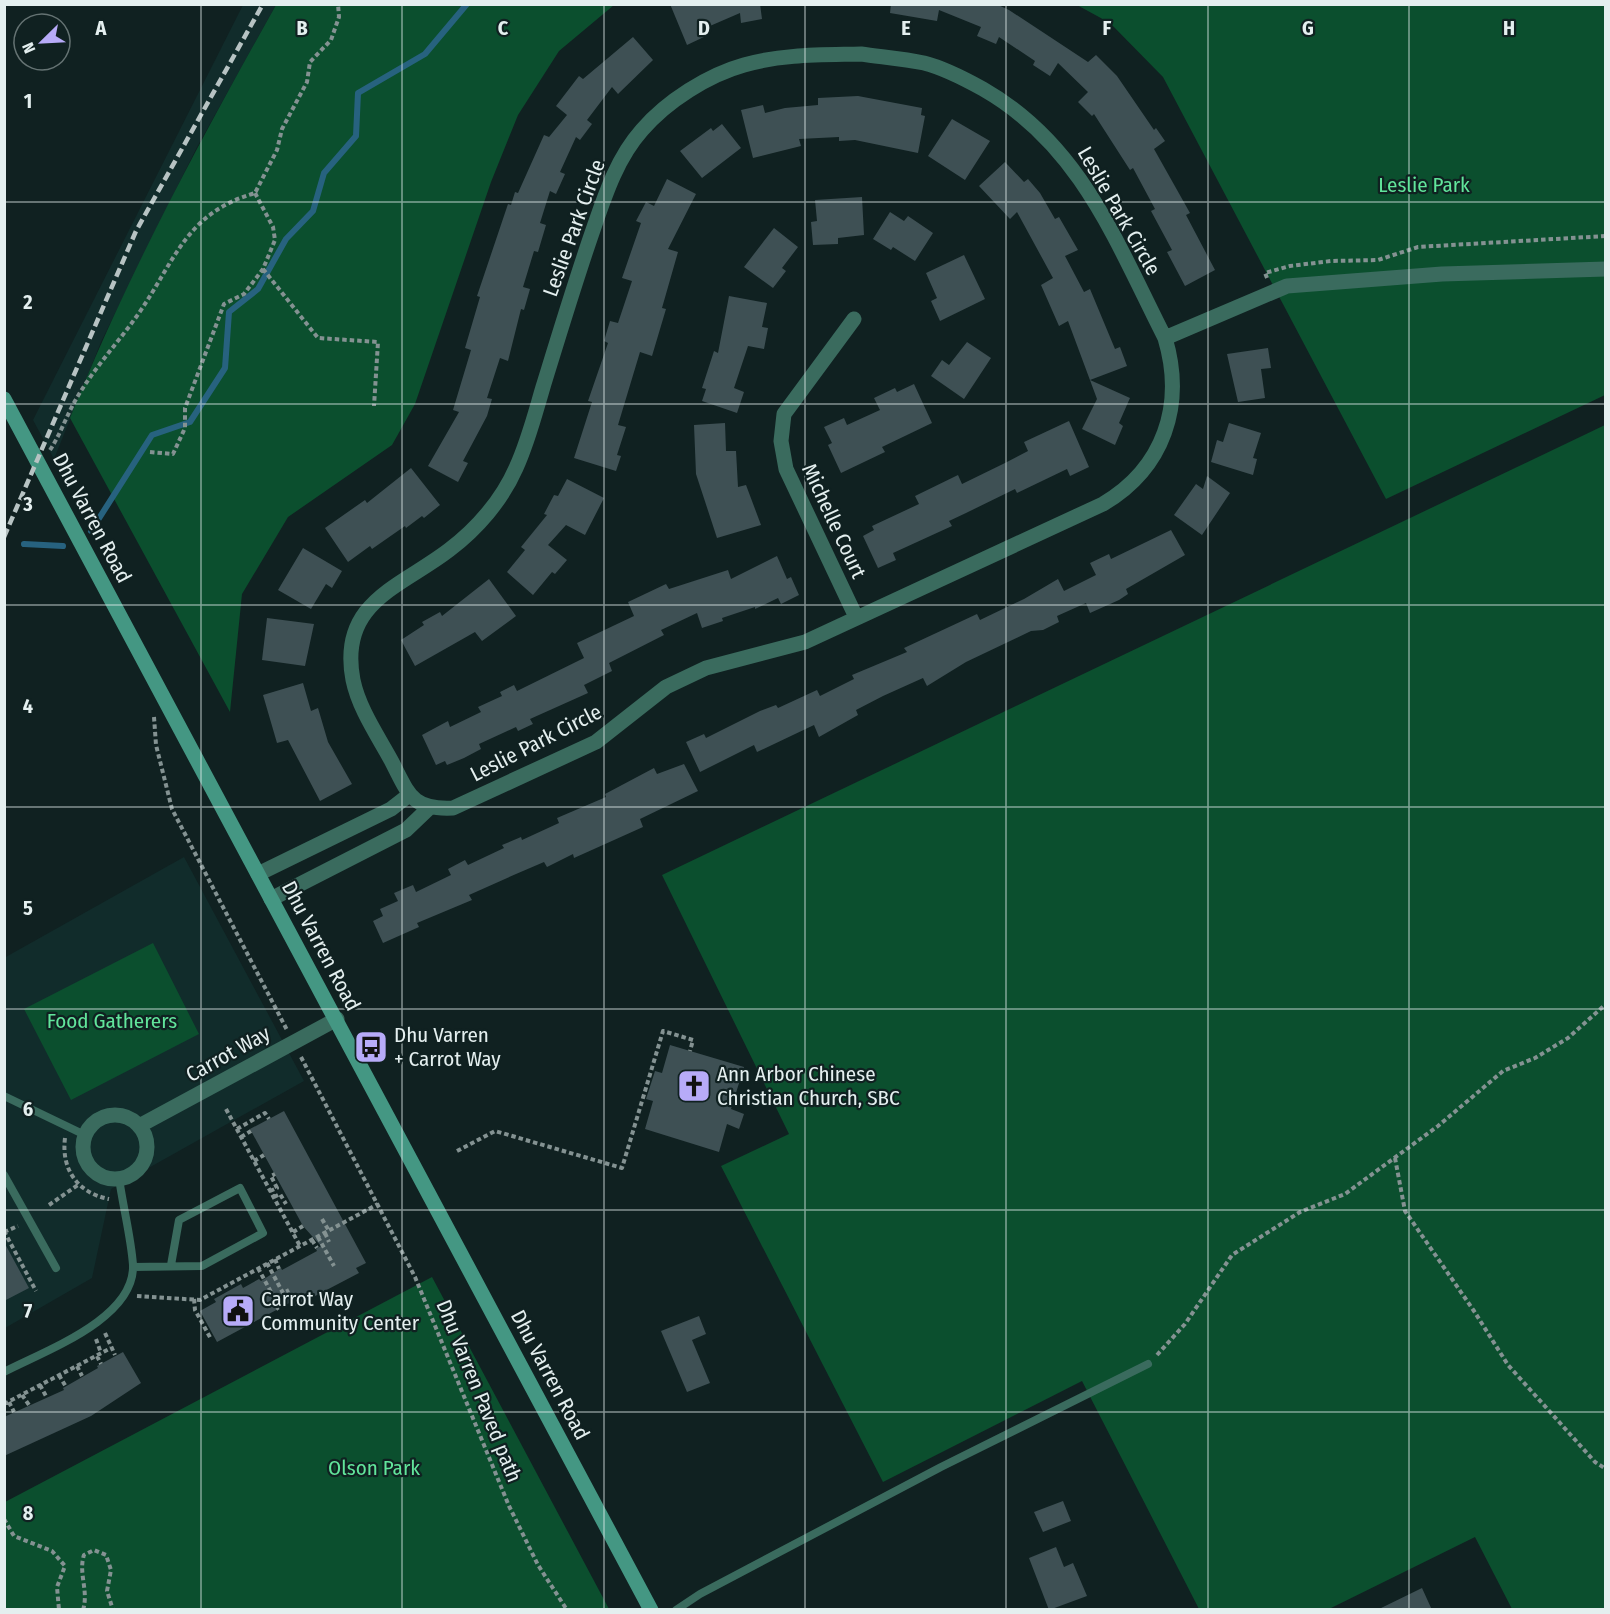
<svg xmlns="http://www.w3.org/2000/svg" width="1610" height="1614" font-family="'Fira Sans Condensed',sans-serif">
<style>
.built{fill:#112c2b}
.green{fill:#0b4f2e}
.lines{fill:none;stroke-linecap:round;stroke-linejoin:round}
.stream{stroke:#27627f;stroke-width:6}
.building{fill:#3e5054}
.path{stroke:#849292;stroke-width:4;stroke-dasharray:4.5 3;stroke-linecap:butt}
.lane{stroke:#3a6b5e;stroke-width:8}
.street{stroke:#3a6b5e;stroke-width:15}
.secondary{stroke:#449783;stroke-width:15}
.rail{stroke:#b7c3c3;stroke-width:4.5;stroke-dasharray:9 4.5;stroke-linecap:butt}
.grid{fill:none;stroke:#e4efef;stroke-width:1.5;stroke-opacity:0.55}
.labels{text-anchor:middle;dominant-baseline:central;stroke-width:4.5;stroke-linejoin:round;paint-order:stroke}
.park-label{font-size:21px;fill:#61e59b;stroke:#102121}
.street-label{font-size:21px;fill:#e4efef;stroke:#102121}
.poi-label{font-size:21px;fill:#e4efef;stroke:#102121;text-anchor:start}
.grid-label{font-size:20px;text-anchor:middle;font-weight:bold;fill:#e4efef;stroke:#102121;stroke-width:4.5;stroke-linejoin:round;paint-order:stroke}
</style>
<rect width="100%" height="100%" fill="#102121"/>
<path class="built" d="M243,5H276L196,149L101,342L54,459L33,420Z
M184,857L304,1081L111,1189L92,1278L5,1328L4,958Z"/>
<path class="green" d="M276,5H614L559,51L518,115L491,182L415,404L392,445L288,517L242,594L230,712L70,418C127,275 201,139 276,5Z
M1077,5H1605V395L1386,499L1163,77L1110,23Z
M1605,425V1609H1512L1475,1537L1329,1609H1199L1082,1381L883,1482L721,1166L789,1134L662,875Z
M153,943L199,1034L71,1100L24,1009Z
M432,1277L609,1609H5V1502Z"/>
<g class="lines">
<path class="stream" d="M91,531L152,435L190,422L225,368L229,312L258,289L286,239L313,211L324,173L356,136L358,93L425,54L467,4
M24,544L63,546"/>
</g>
<path class="building" d="M670,4H760L762,19L741,23L740,13L703,29L706,36L687,45Z
M891,4H996L1009,10L1088,62L1096,55L1117,76L1154,130L1156,128L1165,141L1154,149L1190,213L1186,215L1215,270L1185,286L1167,252L1172,250L1151,211L1155,209L1133,168L1130,170L1094,114L1092,116L1078,102L1088,92L1058,63L1050,76L1033,65L1035,61L999,37L996,44L977,36L981,27L939,10L937,21L890,13Z
M633,37L653,60L618,94L612,87L587,120L592,124L580,140L576,137L560,172L565,174L556,194L550,191L540,223L546,225L538,252L534,251L523,287L530,289L524,310L521,309L508,361L500,358L487,398L492,399L487,416L463,461L468,463L458,482L428,466L459,412L453,410L471,350L465,348L480,297L477,296L508,204L511,205L515,192L518,193L544,135L549,137L567,115L556,106L579,76L583,79Z
M858,96L922,108L921,115L925,116L918,153L855,140L839,141V137L799,139L801,146L753,158L741,110L763,105L765,113L785,108L818,105V98Z
M952,119L990,141L965,180L928,156Z
M722,124L741,148L702,178L680,151L711,128L713,131Z
M1005,162L1024,182L1028,179L1040,193L1055,219L1059,217L1078,250L1065,256L1084,292L1090,289L1115,349L1120,347L1127,366L1090,380L1130,398L1119,423L1123,426L1115,445L1082,429L1097,399L1068,321L1059,326L1041,285L1053,278L1017,212L1010,219L979,186Z
M667,179L696,194L668,249L678,252L662,308L666,309L652,356L640,352L618,425L626,427L617,455L621,456L616,471L574,458L592,402L588,401L608,343L604,341L610,321L618,323L632,281L622,278L641,223L636,221L646,202L654,206Z
M862,197L864,235L838,238V244L813,245L811,222L817,221L815,200Z
M890,212L904,221L908,216L933,233L915,261L893,247L891,250L873,239Z
M774,228L798,247L782,268L786,271L773,288L744,267Z
M964,255L985,299L940,321L931,301L937,298L926,273Z
M729,296L767,303L762,327L768,328L764,349L748,346L734,388L744,392L737,413L702,401L706,389L702,388L714,351L718,353Z
M967,342L991,358L964,399L931,376L942,360L949,365Z
M1268,348L1271,368L1261,369L1265,398L1238,402L1227,354Z
M914,384L932,423L882,447L885,452L841,473L828,445L832,443L824,427L844,418L847,425L880,410L874,398L895,388L897,392Z
M1069,421L1089,467L1070,476L1067,469L1017,493L1015,489L966,513L949,521L952,526L893,553L896,560L878,568L863,536L874,530L872,526L919,504L915,496L958,475L962,484L1005,463L1028,451L1024,442Z
M725,423L726,451H736L738,487L746,485L761,525L717,538L696,474L694,425Z
M1229,423L1261,433L1253,458L1257,459L1253,475L1211,462L1217,440L1223,442Z
M411,468L440,505L424,518L422,516L406,528L405,526L372,549L370,546L348,562L325,528L365,500L367,503Z
M1207,476L1230,493L1202,535L1174,515L1196,484L1203,489Z
M567,479L604,498L585,535L566,525L548,545L567,560L555,574L552,572L533,595L507,572L525,550L521,547L547,515L544,514L554,495L558,496Z
M1171,530L1185,555L1126,589L1128,594L1119,600L1090,613L1086,603L1057,616L1059,622L1043,630L1031,631L966,662L927,686L923,678L883,696L856,710L858,715L819,737L814,725L757,752L754,745L700,772L686,742L704,734L706,738L760,711L776,705L778,708L817,690L820,696L854,679L852,675L907,652L904,648L977,614L980,620L1024,599L1058,579L1064,591L1096,575L1090,563L1109,554L1111,559Z
M303,548L342,571L332,588L326,584L311,609L278,590Z
M777,556L787,579L791,577L799,595L781,604L778,598L755,609V607L722,618L723,621L702,628L697,613L661,630L664,635L609,663L612,671L584,685L588,693L530,719L533,724L518,731L516,727L479,744L481,749L464,758L447,765L445,761L436,765L422,735L448,721L450,727L481,712L478,707L502,696L500,692L514,685L517,691L584,658L577,643L634,616L628,602L666,584L669,589L728,570L731,579Z
M489,579L516,616L482,641L475,632L415,666L401,640L424,625L422,622L440,612L442,616Z
M267,618L314,624L305,666L262,660Z
M303,683L311,711L318,708L328,742L352,784L320,801L288,740L277,743L263,695Z
M684,764L698,791L640,819L643,827L574,858L573,854L547,867L544,862L516,874L469,895L472,900L417,923L419,927L383,943L373,921L383,916L380,909L398,901L394,893L413,885L416,892L451,875L448,869L465,860L468,865L504,848L502,845L521,837L522,840L559,823L557,818L606,797L605,794L654,768L657,774Z
M670,1045L744,1067L731,1109L744,1114L739,1129L727,1124L719,1152L645,1129L653,1101L646,1099L655,1071L662,1073Z
M284,1111L366,1263L356,1268L359,1273L296,1306L293,1301L217,1342L200,1311L216,1302L214,1299L241,1284L243,1288L259,1279L261,1281L281,1268L282,1270L317,1251L316,1249L321,1246L303,1226L250,1129Z
M4,1242L29,1288L4,1301Z
M699,1316L706,1334L692,1340L710,1383L687,1392L661,1331Z
M123,1352L141,1383L91,1416L4,1456V1417L64,1390L63,1388L98,1368L97,1366Z
M1063,1501L1071,1521L1043,1532L1034,1512Z
M1056,1547L1064,1567L1073,1563L1087,1596L1049,1610L1029,1558Z
M1422,1588L1432,1610H1377Z"/>
<g class="lines">
<path class="path" d="M263,269L318,338L378,342L374,406
M1267,278L1265,273L1290,266L1331,261L1378,260L1418,247L1606,236
M50,450C60,435 66,417 75,401C93,369 118,343 139,313C176,259 186,213 255,193L277,150L282,129L307,82L310,62L331,40L339,17L338,4
M150,452L173,454L185,428V408L224,304L244,294L263,269L275,240L273,227L255,193
M154,717L156,745L172,809L287,1030
M301,1057L415,1277L509,1506L538,1565L567,1610
M226,1109L300,1246
M237,1129L265,1113L269,1119
M241,1137L251,1131
M65,1138C61,1170 78,1193 109,1199
M457,1151L495,1131L622,1168L663,1031L693,1040L690,1051
M1395,1158L1405,1211L1474,1311L1508,1365L1595,1462L1606,1469
M254,1161L264,1155
M270,1191L277,1188L271,1176L275,1174
M274,1197L280,1194L286,1204
M49,1205L78,1185
M322,1219L329,1231
M4,1231L36,1291
M4,1232L18,1226
M293,1232L303,1226
M325,1233L329,1242
M318,1237L334,1266
M312,1240L317,1248
M275,1259L279,1269
M267,1263L283,1293L289,1290
M258,1268L279,1307L276,1309
M137,1296L200,1300L378,1204
M194,1299L195,1310L211,1339
M105,1333L115,1355
M96,1339L101,1353
M1157,1355L1185,1324L1232,1255L1300,1212L1345,1194L1438,1126L1503,1071L1535,1058L1568,1038L1606,1004
M97,1356L101,1364
M77,1366L82,1376
M59,1375L66,1387
M40,1385L47,1398
M22,1395L29,1405
M9,1402L14,1412
M4,1404L111,1348
M4,1519L14,1536L52,1551L65,1566L57,1587L59,1610
M83,1610C89,1591 78,1573 84,1555L94,1550L106,1555L111,1570L107,1591L113,1610"/>
<path class="lane" d="M4,1096L85,1135
M4,1175L56,1268
M133,1267L202,1266L263,1233L240,1188L179,1220L171,1265
M4,1372C44,1351 135,1319 133,1265C131,1237 123,1207 119,1178
M676,1610L700,1594L941,1467L1148,1364"/>
<path class="street" d="M861,54C882,57 904,59 924,63C944,68 965,79 983,89C1081,145 1116,242 1165,338C1185,405 1164,468 1103,504L805,642L706,668L666,687L596,742L453,808C412,810 409,795 392,762C378,736 359,709 353,680C338,602 401,587 449,550C477,529 502,500 516,468C528,442 535,414 543,387C559,335 575,282 593,230C605,195 617,158 642,130C667,101 708,75 744,65C782,54 822,55 861,54Z
M854,319L784,414L781,441L786,469L856,617
M1165,338L1287,286L1442,274L1606,269
M258,874L391,809L409,795
M271,899L406,830L428,809
M83 1147a32 32 0 1 1 64 0a32 32 0 1 1-64 0Z
M139,1126L337,1019"/>
<path class="secondary" d="M4,399L651,1610"/>
<path class="rail" d="M4,537L136,231L263,4"/>
</g>
<path class="grid" d="M201,4V1610M402,4V1610M604,4V1610M805,4V1610M1006,4V1610M1208,4V1610M1409,4V1610M4,202H1606M4,404H1606M4,605H1606M4,807H1606M4,1009H1606M4,1210H1606M4,1412H1606"/>
<defs>
<g id="bus-square" transform="scale(1.725)"><rect x="-9" y="-9" width="18" height="18" rx="4" fill="#b7abf8" stroke="#102121"/><path d="M-5-6H5V4H4V6H2V4H-2V6H-4V4H-5ZM-3.5-4V0h7V-4ZM-3.5 1.2v1.5H-2V1.2ZM2 1.2v1.5H3.5V1.2Z" fill="#111"/></g>
<g id="church-square" transform="scale(1.725)"><rect x="-9" y="-9" width="18" height="18" rx="4" fill="#b7abf8" stroke="#102121"/><path d="M-1.2-6h2.4v3.5h3.3v2.4h-3.3V6h-2.4V-.1h-3.3v-2.4h3.3Z" fill="#111"/></g>
<g id="civic-square" transform="scale(1.725)"><rect x="-9" y="-9" width="18" height="18" rx="4" fill="#b7abf8" stroke="#102121"/><path d="M-.6-6.5H3V-4.5H.6V-3L4-1V1h2V6H-6V1h2V-1L-.6-3ZM-1.2 2.5V6h2.4V2.5Z" fill="#111"/></g>
</defs>
<g fill-rule="evenodd">
<use href="#bus-square" x="371" y="1047"/>
<use href="#church-square" x="694" y="1086"/>
<use href="#civic-square" x="238" y="1311"/>
</g>
<g class="labels">
<g class="park-label">
<text x="1424" y="185">Leslie Park</text>
<text x="112" y="1021">Food Gatherers</text>
<text x="374" y="1468">Olson Park</text>
</g>
<g class="street-label">
<text transform="translate(1119 211) rotate(60)">Leslie Park Circle</text>
<text transform="translate(574 228) rotate(-70)">Leslie Park Circle</text>
<text transform="translate(92 518) rotate(62)">Dhu Varren Road</text>
<text transform="translate(834 521) rotate(65)">Michelle Court</text>
<text transform="translate(536 743) rotate(-27)">Leslie Park Circle</text>
<text transform="translate(321 946) rotate(62)">Dhu Varren Road</text>
<text transform="translate(228 1054) rotate(-29)">Carrot Way</text>
<text transform="translate(550 1375) rotate(62)">Dhu Varren Road</text>
<text transform="translate(479 1391) rotate(68)">Dhu Varren Paved path</text>
</g>
<g class="poi-label">
<text x="394" y="1035">Dhu Varren<tspan x="394" dy="24">+ Carrot Way</tspan></text>
<text x="717" y="1074">Ann Arbor Chinese<tspan x="717" dy="24">Christian Church, SBC</tspan></text>
<text x="261" y="1299">Carrot Way<tspan x="261" dy="24">Community Center</tspan></text>
</g>
</g>
<g class="grid-label">
<text x="101" y="35">A</text>
<text x="302" y="35">B</text>
<text x="503" y="35">C</text>
<text x="704" y="35">D</text>
<text x="906" y="35">E</text>
<text x="1107" y="35">F</text>
<text x="1308" y="35">G</text>
<text x="1509" y="35">H</text>
<text x="28" y="108">1</text>
<text x="28" y="309">2</text>
<text x="28" y="511">3</text>
<text x="28" y="713">4</text>
<text x="28" y="915">5</text>
<text x="28" y="1116">6</text>
<text x="28" y="1318">7</text>
<text x="28" y="1520">8</text>
</g>
<rect width="1610" height="1614" fill="none" stroke="#e4efef" stroke-width="12"/>
<g transform="translate(42 42) rotate(246)"><circle r="28" fill="#102121" stroke="#657373" stroke-width="1.5"/>
<path d="M0-4.5L10 22L0 15L-10 22Z" fill="#b7abf8"/>
<text y="-9" font-size="16" font-weight="bold" text-anchor="middle" fill="#e4efef">N</text>
</g>
</svg>
